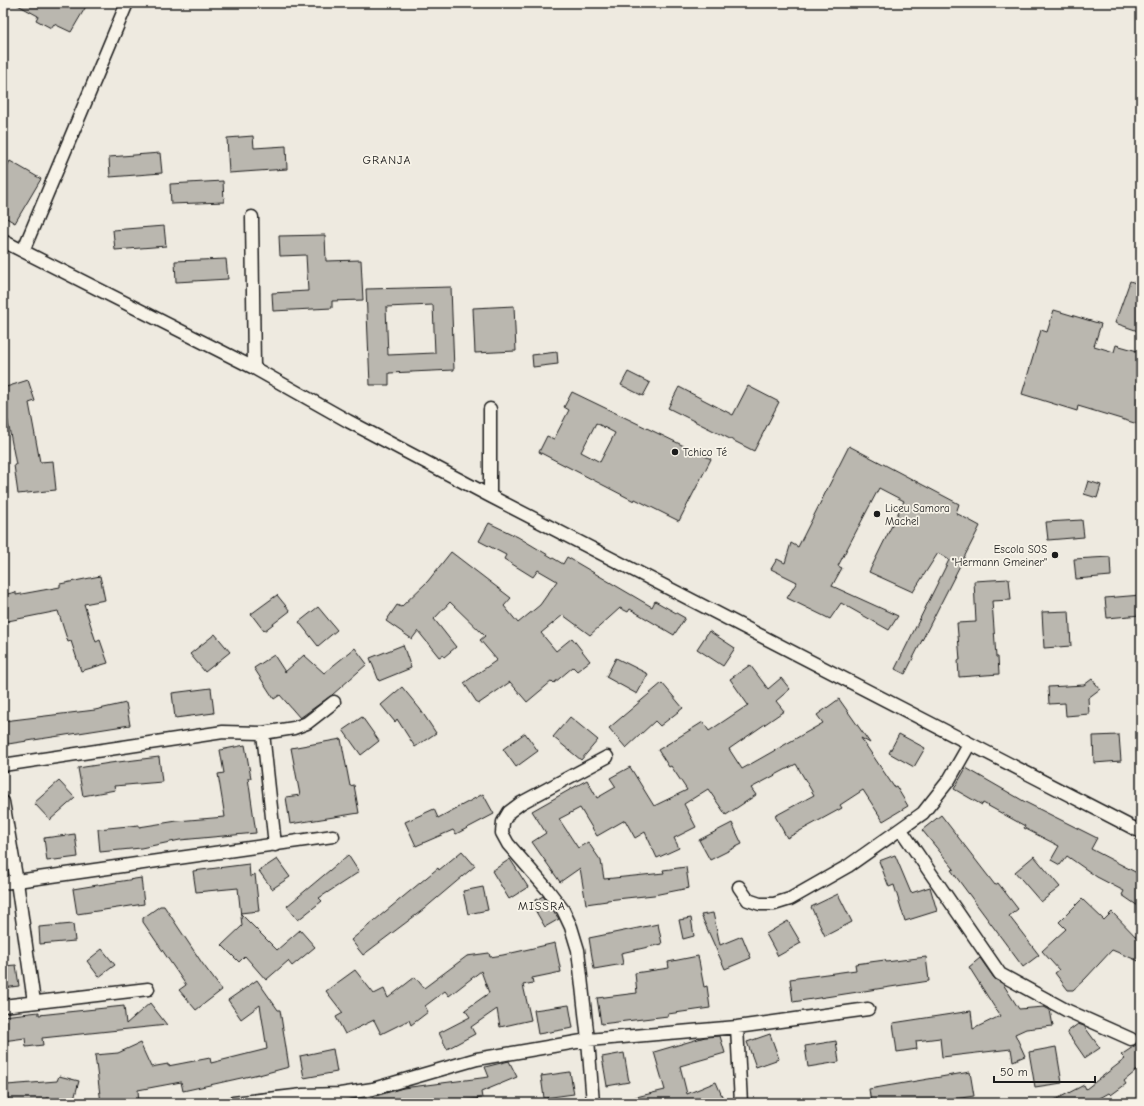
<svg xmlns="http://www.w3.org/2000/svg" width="1144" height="1106" font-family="'Comic Neue',sans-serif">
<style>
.building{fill:#bab7af;stroke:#1c1c1c;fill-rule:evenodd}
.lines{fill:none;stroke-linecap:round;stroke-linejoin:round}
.street-casing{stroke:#1c1c1c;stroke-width:15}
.street{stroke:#f7f3e8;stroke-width:12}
.poi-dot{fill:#1c1c1c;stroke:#f7f3e8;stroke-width:1.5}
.labels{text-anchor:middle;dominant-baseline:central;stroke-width:3.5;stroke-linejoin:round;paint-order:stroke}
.poi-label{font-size:11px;fill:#1c1c1c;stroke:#f7f3e8;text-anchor:start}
.neighbourhood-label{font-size:12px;letter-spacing:1px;fill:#1c1c1c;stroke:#f7f3e8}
</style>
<rect width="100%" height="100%" fill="#eeeae0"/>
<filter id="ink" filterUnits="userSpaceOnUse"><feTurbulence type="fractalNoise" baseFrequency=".025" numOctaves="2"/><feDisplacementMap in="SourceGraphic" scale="8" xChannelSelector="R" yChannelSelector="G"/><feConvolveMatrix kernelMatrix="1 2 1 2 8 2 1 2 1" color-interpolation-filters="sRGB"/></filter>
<g filter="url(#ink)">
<path class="building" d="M14,3H53L62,7L64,3H88L71,32L54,24L51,28L36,20L38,16Z
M253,136L254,148L286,146L287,169L229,173L227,138Z
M160,153L162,173L110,177L109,157Z
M10,161L41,179L15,223L3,216V173Z
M223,181L224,202L171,204L170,184Z
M164,226L166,246L115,250L113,230Z
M325,235L326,261L361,260L363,300L332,301V308L273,311L272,293L308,291L306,255L280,256L279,236Z
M226,259L228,279L176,282L175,261Z
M1130,281L1141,285V332L1115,323Z
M451,287L454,370L389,373V385H370L366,289ZM433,305L435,353L388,355L386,307Z
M514,306L516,351L475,353L473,308Z
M1054,310L1101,324L1094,346L1114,352L1116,345L1141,352V425L1078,406L1077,411L1022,394L1041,330L1047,332Z
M557,352L558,364L533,367L532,355Z
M628,372L650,383L643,396L621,385Z
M28,380L35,401L29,403L40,462L53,461L56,490L18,494L14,465H16L5,406L3,407V388Z
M748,386L779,402L754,451L668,408L679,387L733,415Z
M572,392L711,459L679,521L635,499L634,501L539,452L547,436L554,439L569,410L564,407ZM596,423L615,433L600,462L581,452Z
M849,446L959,504L956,513L980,526L905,674L895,669L949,560L938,553L913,592L869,572L904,501L879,488L838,566L842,568L832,586L898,616L889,630L841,603L830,619L787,598L797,582L771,569L777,559L785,563L791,543L798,547Z
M1088,481L1101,485L1097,498L1084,494Z
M1082,520L1084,537L1048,540L1046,522Z
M489,523L518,537L563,564L567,557L652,607L655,601L685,618L674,635L630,609L628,612L620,608L590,635L563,615L541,633L556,651L572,638L590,661L577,671L573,667L554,683L552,681L527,702L510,682L478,704L464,683L497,660L480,640L485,636L450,602L434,619L456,647L444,657L443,655L439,657L418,631L412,639L386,621L397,605L401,607L428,581L451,552L511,598L504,606L518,623L540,605L557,581L538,570L533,577L504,559L506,555L479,541Z
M1110,557L1111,576L1076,579L1074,559Z
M100,576L105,600L84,604L96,642L100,640L108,663L81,671L71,641L68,642L58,611L3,622V595L16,592V595L60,587V584Z
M1009,579L1011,600L992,601L996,657H998L999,674L959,677L958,660H960L957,623L976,622L974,581Z
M277,595L290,611L264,631L251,614Z
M1141,595V615L1107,618L1105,598Z
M318,607L337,630L318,646L299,622Z
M1069,611L1071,646L1044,648L1042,612Z
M709,631L735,648L723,666L697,649Z
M215,634L230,652L205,672L190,654Z
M403,645L411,668L379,681L370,658Z
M355,648L367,664L332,695L300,718L280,695L274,699L254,668L274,655L285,672L304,655L324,673Z
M616,658L648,674L637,694L606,677Z
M750,665L768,689L781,678L790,689L776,701L784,711L729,749L742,769L823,723L817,715L839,699L870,743L861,738L894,787L896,786L908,806L883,821L863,790L840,805L842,808L787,838L775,816L814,795L796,764L751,788L756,795L726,815L708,789L684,804L696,827L674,838L679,848L657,858L645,832L635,838L625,820L597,836L580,808L559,819L578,848L588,842L601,861L604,879L664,873L663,870L686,867L689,888L654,895L607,900V901L586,904L580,868L560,882L532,842L546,833L532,811L587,780L597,798L616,787L610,778L630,767L654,806L687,790L671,766L669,767L658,750L703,722L709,731L748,705L730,679Z
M1092,679L1100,689L1088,698L1089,714L1066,716L1065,703L1049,704L1048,687L1084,685Z
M662,683L683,708L660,726L655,721L626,748L609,728Z
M402,687L420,709L436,733L415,747L397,719L395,722L381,705Z
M211,688L214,713L175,718L172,693Z
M126,703L130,725L8,744L4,721L95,710Z
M362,717L379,741L361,755L343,730Z
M570,717L598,740L581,760L553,737Z
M525,733L538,751L516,767L503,749Z
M899,734L925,748L914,767L889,753Z
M1119,735L1121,761L1094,763L1093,736Z
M341,739L350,786L354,785L359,813L290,824L286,797L300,795L291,748Z
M245,745L251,778H248L256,833L180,840L141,848L100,852L98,829L139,825V827L177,821L225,817L218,774L224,773L220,750Z
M159,757L162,782L114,786L115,790L83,796L78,768L110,763Z
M966,768L1027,803L1097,838L1091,849L1141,875V908L1122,895L1124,891L1097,877L1067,856L1060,865L1051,860L1059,846L1024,828L1025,826L983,803L982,805L954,789Z
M59,781L75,798L50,820L34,803Z
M483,794L494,814L456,834L453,830L416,846L405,822L434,809L438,818Z
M941,815L995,885L998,883L1018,909L1009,916L1039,955L1023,967L951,870L954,869L922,830Z
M732,823L742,844L710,860L699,840Z
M75,834L78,857L47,861L44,838Z
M462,851L475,866L424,909L363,955L351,940L438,868L439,870Z
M348,855L359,872L319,898L322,901L298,920L287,906Z
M895,855L911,893L930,887L937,911L905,921L894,885L889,887L879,861Z
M1034,856L1060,887L1041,902L1015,872Z
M277,859L290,877L272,889L259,871Z
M510,859L528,887L509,899L492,871Z
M249,864L250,877L255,874L259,911L240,913L277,950L300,930L315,947L292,966L288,961L266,980L245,956L239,962L222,945L242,926L238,888L196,892L193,871Z
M141,878L144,904L77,914L73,889Z
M483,887L488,910L468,914L463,891Z
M838,894L852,922L825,936L811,907Z
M543,896L559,919L545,927L531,903Z
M1082,899L1104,920L1112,912L1141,942V962L1112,950L1085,979L1073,990H1068L1055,973L1059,970L1042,951L1066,929L1059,922Z
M160,906H164L202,963L222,990L196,1010L179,990L186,985L143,922V918Z
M713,913L720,945L742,936L751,958L725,969L701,915Z
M691,918L694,936L683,939L679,920Z
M788,921L801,943L778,956L766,934Z
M73,924L75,941L40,944L39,927Z
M658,924L662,944L621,953L623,964L594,969L589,938Z
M555,943L561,972L532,978L533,983L523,985L531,1020L500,1027L497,1009L471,1027L475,1034L447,1049L439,1033L470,1017L465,1010L489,993L481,971L449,996L445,991L425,1006L428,1012L411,1025L409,1020L381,1034L374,1020L345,1034L336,1017L343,1013L326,991L355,970L374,994L384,989L388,998L415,977L424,988L467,956L489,953L490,957L503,955Z
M102,949L115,965L99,977L87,961Z
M698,956L704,987L707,986L710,1008L668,1014V1016L601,1024L597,998L637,993L635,973L669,968L668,962Z
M926,957L929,981L793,1002L790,979L856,970L855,964L885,960L886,962Z
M980,958L994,978L1003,984L1019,1009L1044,1007L1050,1010L1053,1026L1026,1029L1015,1034L1025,1056L1013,1061L1011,1049L942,1057L940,1038L916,1041L917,1049L897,1052L893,1023L971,1011L973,1029L1000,1016L969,967Z
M16,965L19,986L3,988V966Z
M257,980L278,1010H280L289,1067L259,1075V1074L183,1091L181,1082L138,1090L139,1103H101L95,1055L118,1053L140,1043L151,1067L168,1064V1066L210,1058L211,1063L267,1049L260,1005L241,1019L228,1000Z
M150,1003L167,1025L42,1038L43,1045L26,1047L25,1038L3,1041V1016L39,1012V1015L124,1006L126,1024Z
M569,1005L573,1028L538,1034L534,1010Z
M1078,1024L1084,1026L1100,1048L1085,1058L1067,1032Z
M770,1034L779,1059L756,1067L747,1042Z
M720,1036L725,1053L680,1066L687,1094L716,1082L725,1103H628V1099L665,1090L654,1052L705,1037Z
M1141,1038V1067L1124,1081L1126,1084L1111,1095L1109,1093L1091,1103H1049L1084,1085L1086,1089L1125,1059L1121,1055L1136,1045Z
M836,1041L839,1062L808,1067L805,1046Z
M1056,1047L1062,1083L1035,1087L1029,1052Z
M333,1049L337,1072L304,1078L300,1056Z
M624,1053L629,1082L607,1086L602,1057Z
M509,1061L517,1077L481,1092L482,1098L444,1103H373L372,1097L403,1088L489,1077L485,1067Z
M570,1072L574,1094L544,1098L541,1076Z
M970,1072L974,1096L929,1103H871L869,1089Z
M59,1076L79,1081L73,1103L46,1098V1103H8L7,1085L57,1081Z"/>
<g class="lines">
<g class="street-casing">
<path id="street" d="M252,217L254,368
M3,241L254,368L348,421L490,496L1141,832
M23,251L127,3
M490,496V409
M263,733L275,845
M3,765L223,732L263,733L294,728L307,723L334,702
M3,802L17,882L34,1002
M901,830L1000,974L1066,1010L1131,1039
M3,883L333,836
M739,887L748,900L760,904H774L790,899L848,866L923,813L949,780L969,745
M3,1006L148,989
M737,1027L741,1103
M233,1103L303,1095L340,1094L373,1089L477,1059L588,1040L737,1027L868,1009
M593,1103L588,1040L578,950L571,927L563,910L547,889L508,844L502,833L503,822L509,812L521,803L607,757"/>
</g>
<use href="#street" class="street"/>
</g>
</g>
<g class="poi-dot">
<circle cx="675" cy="452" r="4"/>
<circle cx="877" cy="514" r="4"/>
<circle cx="1055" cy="555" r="4"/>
</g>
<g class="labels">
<g class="poi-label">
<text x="683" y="452">Tchico Té</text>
<text x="885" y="508">Liceu Samora<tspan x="885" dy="13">Machel</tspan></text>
<text x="1047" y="549" text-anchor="end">Escola SOS<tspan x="1047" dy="13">"Hermann Gmeiner"</tspan></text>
</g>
<g class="neighbourhood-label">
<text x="387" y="160">GRANJA</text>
<text x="542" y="906">MISSRA</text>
</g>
</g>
<rect width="1144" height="1106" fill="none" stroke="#f7f3e8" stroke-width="16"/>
<rect x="8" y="8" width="1128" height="1090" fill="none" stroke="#1c1c1c" stroke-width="1.5" filter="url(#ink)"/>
<path d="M994 1076v6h101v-6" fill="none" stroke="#1c1c1c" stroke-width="2"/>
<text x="1000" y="1076" font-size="12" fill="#1c1c1c" stroke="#f7f3e8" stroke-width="3" paint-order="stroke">50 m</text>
</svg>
